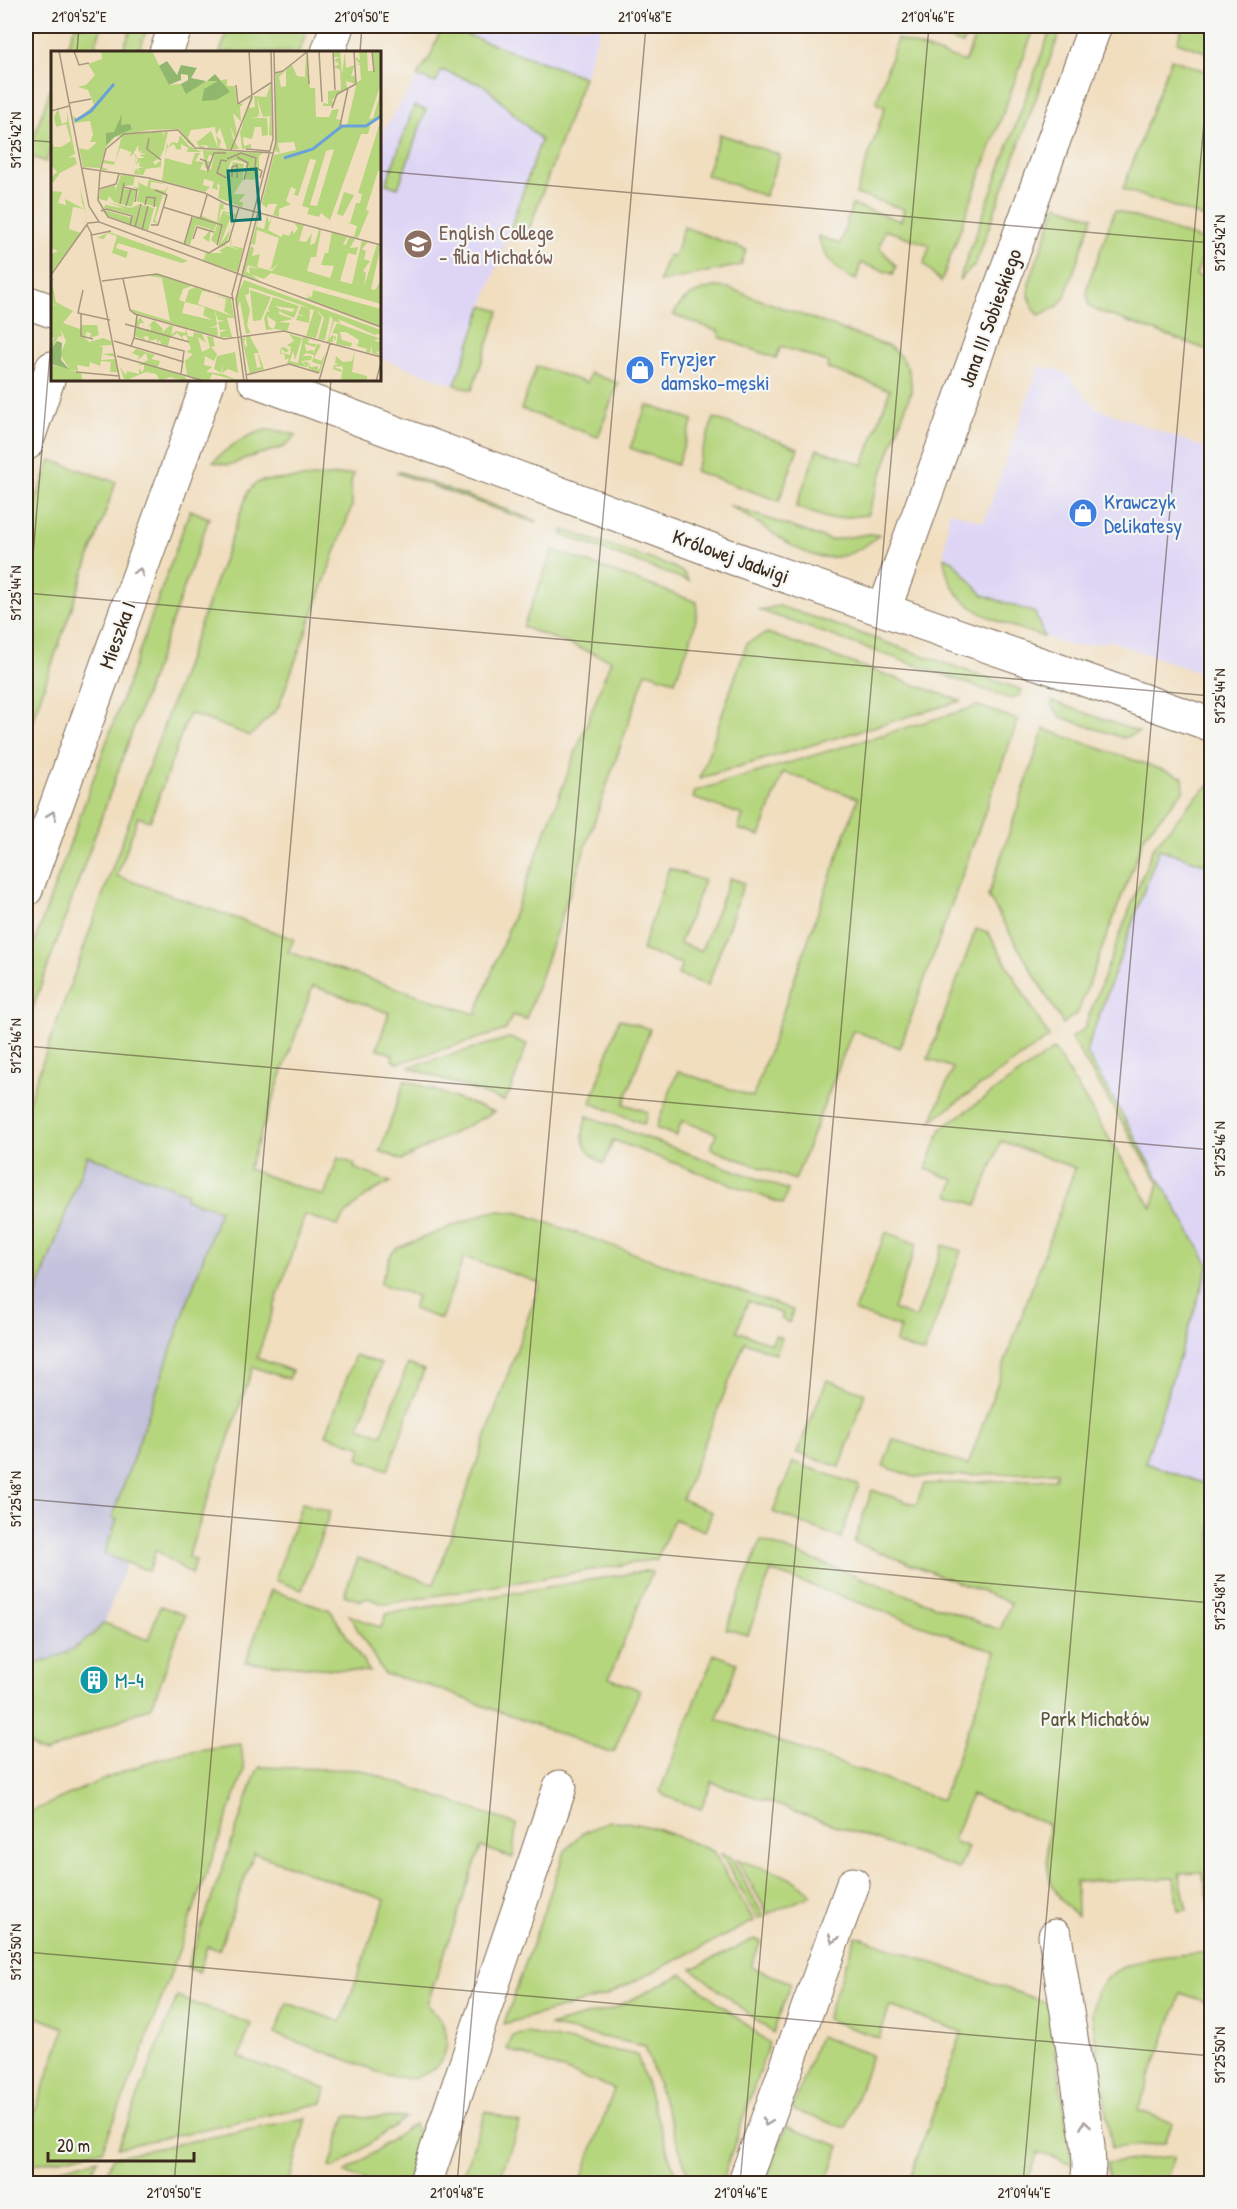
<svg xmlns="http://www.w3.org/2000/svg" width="1237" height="2209" font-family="'Patrick Hand',sans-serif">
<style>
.built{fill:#ded5f5}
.industrial{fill:#c3c1db}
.green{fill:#b6d67e;stroke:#78804e;stroke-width:1.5}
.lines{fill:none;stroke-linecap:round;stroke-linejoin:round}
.minor-casing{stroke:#7b6956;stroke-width:35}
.minor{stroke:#fff;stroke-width:33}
.oneway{stroke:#a79f9a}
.ticks{fill:none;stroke:#3b2a1e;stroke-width:1.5;stroke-opacity:0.45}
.labels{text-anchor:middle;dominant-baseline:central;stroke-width:4.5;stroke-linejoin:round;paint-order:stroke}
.education-label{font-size:21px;fill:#785e54;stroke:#f6f6f2;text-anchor:start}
.street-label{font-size:21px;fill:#3b2a1e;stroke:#f6f6f2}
.shop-label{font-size:21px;fill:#366cbe;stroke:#f6f6f2;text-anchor:start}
.culture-label{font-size:21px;fill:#0d838f;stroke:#f6f6f2;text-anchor:start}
.park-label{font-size:21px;fill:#5a5536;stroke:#f6f6f2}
.inset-river{fill:none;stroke:#6aa1d8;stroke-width:3}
.inset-road{fill:none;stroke:#a8967f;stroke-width:1.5}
.view{fill:#0f766e;fill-opacity:0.15;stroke:#0f766e;stroke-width:3}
.inset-edge{fill:none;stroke:#3b2a1e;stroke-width:3}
.neatline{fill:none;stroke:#3b2a1e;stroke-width:2}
.ticks-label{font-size:15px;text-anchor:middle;fill:#3b2a1e}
</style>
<rect width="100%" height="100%" fill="#f6f6f2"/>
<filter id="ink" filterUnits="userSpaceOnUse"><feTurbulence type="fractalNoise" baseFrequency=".0167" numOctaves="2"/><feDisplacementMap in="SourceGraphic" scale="12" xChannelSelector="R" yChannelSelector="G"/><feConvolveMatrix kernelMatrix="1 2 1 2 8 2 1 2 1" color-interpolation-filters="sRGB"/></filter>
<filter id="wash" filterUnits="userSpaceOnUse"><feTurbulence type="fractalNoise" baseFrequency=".008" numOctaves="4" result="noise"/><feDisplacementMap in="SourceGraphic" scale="24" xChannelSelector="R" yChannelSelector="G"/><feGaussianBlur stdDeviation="1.35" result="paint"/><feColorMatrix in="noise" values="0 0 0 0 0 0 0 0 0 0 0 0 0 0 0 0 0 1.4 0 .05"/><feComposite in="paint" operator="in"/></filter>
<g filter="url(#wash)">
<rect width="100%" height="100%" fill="#f1debf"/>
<path class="built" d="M442,26H601L584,77L566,70L455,385L380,358V136L430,57Z
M1039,367L1058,370L1067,375L1096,408L1211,450V677L1111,641L1074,647L1044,637L1035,613L983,595L953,561L944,557L949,511L984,522Z
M1159,849L1211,866V1486L1144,1463L1209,1265L1086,1053Z"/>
<path class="industrial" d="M87,1155L187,1193L185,1199L220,1210L112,1517L117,1520L104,1554L127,1562L97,1642L26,1709V1322Z"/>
<path class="green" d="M75,26H102L93,52H65Z
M132,26H148L138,52H122Z
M230,26H309L299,52H220Z
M442,26L584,77L527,235L510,229L541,140L485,86L441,70L436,83L417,76L430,57Z
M911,26H969L963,44Z
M979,26H1035L941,282L924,264L930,245L885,230L879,247L896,266L893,274L861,263L856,280C836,271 824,258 818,236L840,244L852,205L901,221L904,209L856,194L885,107L876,103L897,39L965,62Z
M1052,26H1062L979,255L975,265L959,280Z
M1183,26H1211V54L1177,42Z
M1171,59L1211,73V220L1123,189Z
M52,85V144L46,162L33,157L26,178V159Z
M414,106L426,110L398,188L386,184Z
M720,134L780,155L765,196L706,175Z
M1057,205L1093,217L1065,296L1058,306L1039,315C1030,306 1028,297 1029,283Z
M1115,210L1208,242L1196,275L1211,281V351L1095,310L1089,306L1087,292L1088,284Z
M684,227L746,250L741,265L659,282L668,255L674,257Z
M715,287L728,288L890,347C906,359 912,372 911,392L867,515L830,519L796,507L817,449L863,465L890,390L827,368L829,363L781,346L776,358L719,337L720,332L673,315C683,297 695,291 715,287Z
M483,306L499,311L472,390L455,385Z
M537,366L587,383L590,373L618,383L598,437L521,409Z
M647,405L693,420L677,465L630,448Z
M714,418L798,448L779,501L695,471Z
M265,430L279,431L296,435L284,447L243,459L234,464L227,465L213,462C228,447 244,436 265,430Z
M51,460L116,482L26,738V526Z
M398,471L537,521L535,523L397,473Z
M354,474L351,482L352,506L278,708L250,736L189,713L150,821L138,817L117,876L294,939L288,952L478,1015L476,1014L611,660L523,627L553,550L697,602C698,629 684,656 675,681L646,672L526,1019L512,1015L506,1030L399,1063L392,1060L393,1055L377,1048L389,1013L313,986L248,1169L324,1196L338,1158L355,1164L354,1168L391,1182C368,1193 352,1205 337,1226L305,1215L257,1358L292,1371L289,1379L253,1367L188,1557L196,1560L191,1574L156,1550L149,1571L104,1554L117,1520L112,1518L220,1210L185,1199L187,1193L87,1155L26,1322V1108L248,492L255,484L262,481Z
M728,505L830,540L869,534L879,535C818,589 783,532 728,505Z
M190,510L209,518L26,1027V966Z
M564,530L671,566L684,573L689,581L562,535Z
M944,557L953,561L983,595L1035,613L1044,637C1001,622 948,612 944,557Z
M779,606L813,617L1022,690L1020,695L1011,699L759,610Z
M767,633L961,701L700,778L747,643Z
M1052,701L1139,732L1123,738L1061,717L1051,705Z
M978,706L1018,720L900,1048L853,1030L795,1180L711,1149L716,1133L682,1121L676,1136L656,1128L678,1071L753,1097L858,798L783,772L760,836L738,829L743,815L693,798L695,791Z
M1044,729L1183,777L1184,790L1145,835L1078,1012L1063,1024L988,896Z
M1208,786L1212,787L1211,866L1159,849L1086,1052L1209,1265L1145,1463L1211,1486V1909L1202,1872L1179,1873L1187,1910L1178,1911L1174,1878L1076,1882L1077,1916C1043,1887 1046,1866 1048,1824L971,1795L953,1841L968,1847L959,1869L712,1782L701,1809L665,1796L660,1791L714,1654L737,1663L717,1719L942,1800L996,1652L771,1571L748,1635L726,1629L761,1540L1000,1630L1011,1603L854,1542L872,1490L916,1505L924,1484L1055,1479L1057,1472L914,1477L883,1466L893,1439L968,1465L1075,1168L1001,1141L977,1205L949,1195L955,1180L926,1169L941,1129L1054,1049L1152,1208L1159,1183L1071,1038L1084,1029L1153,848L1196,797Z
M669,868L704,881L680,943L701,951L730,878L744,883L708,985L678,975L682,964L642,950Z
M976,929L988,932L1049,1037L932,1120L953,1068L928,1059Z
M619,1019L650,1029L624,1104L648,1112L644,1124L591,1103Z
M509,1038L527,1044L510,1092L504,1101L409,1067Z
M405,1080L494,1112L402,1160L380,1151Z
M587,1116L788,1190L783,1204L613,1140L604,1164C582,1151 579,1140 587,1116Z
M497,1211L520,1213L793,1310L789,1323L781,1319L783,1314L748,1301L737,1331L772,1344L775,1335L782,1338L776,1354L745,1342L682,1499L712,1512L705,1531L674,1519L656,1561L652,1560L385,1604L367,1598L361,1601L344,1595L358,1558L434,1584L540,1283L464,1257L441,1319L413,1309L417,1296L380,1284L391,1254L397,1248L486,1213Z
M886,1232L917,1244L893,1309L916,1318L943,1245L961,1251L924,1353L895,1343L901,1328L854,1311Z
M355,1355L381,1364L359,1427L382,1435L408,1364L424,1370L388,1470L359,1459L362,1447L326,1435Z
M827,1380L865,1393L840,1467L797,1453Z
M793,1462L859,1485L841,1538L773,1512Z
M302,1503L330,1512L302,1590L275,1580Z
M645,1571L652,1572L609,1678L640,1690L614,1751L608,1752L425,1684L384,1674L349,1615L381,1628L386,1614Z
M271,1590L330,1610L370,1672L246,1662Z
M160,1606L185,1615L152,1706L45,1753L37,1750L26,1740V1666C57,1660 82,1648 104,1623L148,1640Z
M241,1744L244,1771L138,2063L102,2150L26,2166V2136L65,2028L26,2013V1814C75,1792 124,1768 177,1754C198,1749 220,1747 241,1744Z
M260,1767L361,1770L516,1824L513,1858L481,1847L427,2004C441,2018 451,2031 445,2052C440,2069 422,2078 406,2078C387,2077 369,2069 353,2062C327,2053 301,2043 275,2034L287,2003L341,2022L385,1900L254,1853L219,1950L207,1946L199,1972L187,1968L256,1773Z
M609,1821C644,1820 681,1839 713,1851L754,1921L605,1996L504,2024L565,1851L581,1834Z
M721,1854L731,1857L764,1917L758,1919Z
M737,1860C762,1868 794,1874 812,1895L768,1914Z
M856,1936L1048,2003L1073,2165L1038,2152L1026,2183H908L962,2032L890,2006L879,2038L826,2019Z
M754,1939L761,1941L751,1967L791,1983L773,2033L692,1969Z
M1211,1952V2004L1181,1993L1138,2110L1172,2123L1165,2143L1112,2148L1092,2015C1093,1954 1167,1957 1211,1952Z
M682,1974L769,2043L721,2183H691L645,2046L549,2026L615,2008Z
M177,1997L251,2024L239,2057L326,2089L322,2103L118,2148Z
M527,2033L637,2055L678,2183H580L614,2089L507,2049L513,2036Z
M819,2036L872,2055L846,2128L792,2110Z
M486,2111L520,2123L498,2183H460Z
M346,2116L406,2118L335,2168L330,2167Z
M306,2118L289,2183H102L113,2157Z
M414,2124L423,2144L414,2183H373L345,2173Z
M786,2127L840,2146L826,2183H765Z
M1175,2156L1165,2183H1106L1109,2177L1107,2163Z
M98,2159L87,2183H26V2177Z"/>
</g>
<g filter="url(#ink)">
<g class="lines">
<g class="minor-casing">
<path id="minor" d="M166,52L176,26
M328,52L337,26
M26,302L52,311
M254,380L739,560L1049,667L1212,725
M26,444L52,368
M884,610L1095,26
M26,890L209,380
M1055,1936L1088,2145L1089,2166L1087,2184
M425,2184L560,1787
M744,2184L853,1884"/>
</g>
<use href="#minor" class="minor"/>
</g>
<defs><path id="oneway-chevron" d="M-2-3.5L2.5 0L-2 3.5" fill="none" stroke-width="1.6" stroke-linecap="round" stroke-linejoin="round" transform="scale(1.5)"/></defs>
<g class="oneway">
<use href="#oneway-chevron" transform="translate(139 572) rotate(-70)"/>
<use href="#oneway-chevron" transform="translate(52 815) rotate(-70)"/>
<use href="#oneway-chevron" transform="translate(833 1939) rotate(110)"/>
<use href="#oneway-chevron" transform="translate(767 2122) rotate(110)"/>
<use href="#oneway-chevron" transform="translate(1085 2125) rotate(-99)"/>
</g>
</g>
<path class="ticks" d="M77,52L79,26M360,52L362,26M26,140L52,142M380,171L1212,243M26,593L1212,696M26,639L52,330M26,1046L1212,1150M26,1499L1212,1603M26,1952L1212,2056M174,2184L331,380M457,2184L646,26M740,2184L929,26M1023,2184L1212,31"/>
<defs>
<g id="school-disc" transform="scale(1.5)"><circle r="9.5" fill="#8d6e63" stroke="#f6f6f2"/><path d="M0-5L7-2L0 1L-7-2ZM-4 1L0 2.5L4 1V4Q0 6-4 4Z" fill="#fff"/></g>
<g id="shop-disc" transform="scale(1.5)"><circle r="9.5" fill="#3f7fe0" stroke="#f6f6f2"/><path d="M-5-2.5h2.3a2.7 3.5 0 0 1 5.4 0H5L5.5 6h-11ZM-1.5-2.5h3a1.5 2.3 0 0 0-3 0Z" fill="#fff"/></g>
<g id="building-disc" transform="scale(1.5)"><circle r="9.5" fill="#0f9aa8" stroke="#f6f6f2"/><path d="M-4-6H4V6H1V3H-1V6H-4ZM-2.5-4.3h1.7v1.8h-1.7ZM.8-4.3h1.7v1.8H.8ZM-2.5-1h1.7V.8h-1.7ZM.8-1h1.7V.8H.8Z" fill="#fff"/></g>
</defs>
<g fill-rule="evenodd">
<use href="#school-disc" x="418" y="244"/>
<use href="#shop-disc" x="640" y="370"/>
<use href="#shop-disc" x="1083" y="513"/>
<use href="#building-disc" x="94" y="1680"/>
</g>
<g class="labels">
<g class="education-label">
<text x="439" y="232">English College<tspan x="439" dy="24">- filia Michałów</tspan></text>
</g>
<g class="street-label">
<text transform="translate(990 318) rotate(-70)">Jana III Sobieskiego</text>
<text transform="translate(731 556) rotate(20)">Królowej Jadwigi</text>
<text transform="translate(117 635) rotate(-70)">Mieszka I</text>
</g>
<g class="shop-label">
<text x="661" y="358">Fryzjer<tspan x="661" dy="24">damsko-męski</tspan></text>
<text x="1104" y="501">Krawczyk<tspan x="1104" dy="24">Delikatesy</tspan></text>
</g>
<g class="culture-label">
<text x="115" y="1680">M-4</text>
</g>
<g class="park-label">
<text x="1095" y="1718">Park Michałów</text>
</g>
</g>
<g transform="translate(51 51)">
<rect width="330" height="330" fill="#f1debf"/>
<path d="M50,0H101L118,34L170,29L171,34V29L176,28V35H184L186,54L193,52L189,56L190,71L182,62L186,82L184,87L179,75L183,90L190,79L199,47L196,48L200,46L202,47L198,57L204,56L203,45L215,46L220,32L221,85L218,84L219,65L212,66L206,47L209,66L207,62V66L200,67H216L217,84L211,85L210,76H204L201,88L192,86L193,95L200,93V97L191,98L189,81L184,91L188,98H176L169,77L165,84L170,90L168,96L173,98L157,97L156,94H148L156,96L149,97L143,87L146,91L160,80L167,97L164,76L140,79L137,87L145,96L137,92L128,78L98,79L64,86L55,96L49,117L32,116L28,97L37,99L46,91H39L42,84L39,70L23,72L22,64L26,68L43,54L37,39L27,36L35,34L44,24L37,13L51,8ZM289,0L291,24L294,0L295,17L304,14L300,25H305V33L295,30L296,37L280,50H283L281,55H272V52L277,53V40L290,39L289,19L283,16L288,13L283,9L288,6H283V2ZM308,0H316L317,20H322V0H330V33L318,68L322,67L330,40V65L320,72L317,83H310L279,169L270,162L268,166L256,163L258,157L251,155L265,109L259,108L247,145L243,144L245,138L240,136L235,150L240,153L228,158V166L222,164L226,153H217L216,157L211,153L209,160L223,104L245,99L243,91L227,92L229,102L224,100L225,23L234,20L228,26L230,36L235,35V19L241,14L246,25L254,26L255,2L259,37H264L265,66H278L281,59L288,58L285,68L290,69L291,75L296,74L306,31L310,29L309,14H305L309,13L305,9V6L309,9ZM283,98L266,155L259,154L275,100ZM7,58L11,73L16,71V61L24,103L17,107L24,106L26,113L9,122L2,132L0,126L6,121L0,114V90L3,96H10L20,90L15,73L5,76L3,66ZM330,68V120H327L315,159L318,160L307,187L299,184L303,185L306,175L295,171L299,172L305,152H309L311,143L307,142ZM111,80L113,85V80L117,81L113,98L109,107L102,111L104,114L110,109V116L95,118L92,124L83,123L85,117L89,122L87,117H92L88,115L89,110L85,114L87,107H94L88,104L96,103L89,102L93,99L88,101L87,94L83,102L86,106L81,121V122L85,107L83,102L79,106L80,101L69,97L63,114L52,112L51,116L58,119H51L50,117L53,109L64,111L71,84ZM129,84L138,95L151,101H136L137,97L130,93V99L125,98L123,93L116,97L114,107L140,114L144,102H149L144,110L153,111L149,118L155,120L160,118L163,105L158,104L156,110H160L158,118L154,117L152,99L212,102L208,105V126L201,129L194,128L196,111L194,121L195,112L185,109L180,110L176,122L178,125L182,111L193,113L192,128L183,143H194L188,151H192L191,156L167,147L169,134L166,133L167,139L161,137L163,131L153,128L152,134L159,136L154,141L111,130L116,91L117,96L121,91L127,92ZM70,124L84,125L82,135L88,137L87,131L96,136L98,128L115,133L100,131L99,137L114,140L117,134L112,154L114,144L102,141L112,144L104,169L107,173L102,171L106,156L85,150L88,140L81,134L74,135L73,138L86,139L81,156L63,151L58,145L56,150L48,148L49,139L64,134V140ZM0,135V140L11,141L7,152L15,154L14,148L33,158L22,156L18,178L30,182L36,165L31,152L29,136L36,166L30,183L0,222V203L7,200L0,197ZM293,141L303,144L292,165L286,163ZM56,151L80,157L89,153L85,173L91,154L103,157L97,180L56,165L50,158L81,167L82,164L53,157L55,152V154L75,158ZM169,151L173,154L172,157L175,158H170L168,168L163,179H160L158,191L152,187L160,178L145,174L139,194L134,193L141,167L151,165L166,171ZM172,160L185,163L180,176L181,164L172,162L180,165L169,194L180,177L175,194L169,197L167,195L172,174L165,193L160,189ZM209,162L206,176L213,178L216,164L218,172L221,166L217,179L230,186L232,183L238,185L241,179L243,183L247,177L243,172L253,174L248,190L255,191L261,182L259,194L264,192L268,179L265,177L276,180L270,179L265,206H260L256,220L279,227L283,215L270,214L274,202H277L281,181L297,185L292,193L295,194L298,186L304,188L299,197L307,196L305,204L297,202L289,230L301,233L311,189L317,191L311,198L315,200L313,208L319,210L312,220L315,222L313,236L326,193L330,195L320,238L324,239L330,229V253L220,222L213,228L199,223L198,216L209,218L197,214L195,220L212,232L254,247L259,246L253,243L261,246L262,239L330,258V276L192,224L191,221L200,195L203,197L201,205L209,203L206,216L221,220L227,213L221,218L217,217H220L228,187L206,179L204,194L200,193ZM58,181L123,204L137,210L131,212L67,192L65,197L77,201L75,207L67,204L66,209L67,204L61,202L66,185L56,182L53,188L46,187ZM181,185L180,195L192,197L186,221L152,210L155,202H172L168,200L176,195L191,200L179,195ZM106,223L141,235L132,238L128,249L134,251L138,239L144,236L162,242L151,240L147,253L181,265L173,260L176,248L172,258L175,248L163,244L180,248L183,267H176L181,286H169V281L177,279H169L167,271L174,270L167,269L164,260L166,274L159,277L166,276L167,286L81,261L80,258L119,270L111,227L98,225ZM134,251L154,256L152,264L161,269L131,262ZM4,227L1,231L5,251L22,260L12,272L29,278L31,274H46L48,284L39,287L40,282L35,281L34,287L38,291L52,287L60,290L61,294L48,295L52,296L51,303L63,302L64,306L51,303L50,309L65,308L67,321H59L60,311L50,310L49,315L39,311L38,316L26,314L27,320L18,319L30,322L32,330H0V314L18,317L9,304L15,290L10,279L11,286L8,285L0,298L3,287L0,285V252L7,256L0,251V229ZM193,229L330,279V282L324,284L287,268L290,272L283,270L277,289L281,284L285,286L284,290L282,285V291H276L282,268L279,265L274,289L267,288L273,267L268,261L266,260L271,266L265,287L255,285L263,259L259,258L258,272L245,269L247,264L255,265L247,263L250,255L259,257L198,236V243L194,244L199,259L196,274L199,282L202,281L195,283L189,250L186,259L185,247ZM199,239L220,246L210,269L202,270ZM222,246L248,255L243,267L229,261L230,258L241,261L244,258L224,255L229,258L228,263L242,268L228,271L239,272L236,280L223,278L225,271L216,265L218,276L223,278L215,279L213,267L216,260L219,261L217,258ZM86,265L87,270L89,266L93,272L95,267L93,272H89L87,277L100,279V275L97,276L103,269L112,278L111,282L119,274L122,275L120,284L125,280L134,282L135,278L137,285L142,286L143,281L151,283L155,292L147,286L151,301L159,297L156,285L162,286L164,295L160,296L166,303L163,310L154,305L153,314L161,316L155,321L172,323L188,330L161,323L158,330H149L131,323L136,324L134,310L142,303L135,301L140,298L135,284L131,285L133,289L126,282L119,287L117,295L110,293L109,289L106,292V288L98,290L97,285L92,286L95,289L83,285ZM286,272L330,288L323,289L330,292V300L325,301L330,305L321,302V295L319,302L315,301L316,298L306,295L308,289L295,281H289L291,289L301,292L300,296L285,293L287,283L281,282ZM238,283L251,287L244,309L242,300L239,310L247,312L252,286L258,288L257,292L265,293L264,296L254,293L255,300L262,299V303L266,293L270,294L263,307L270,310L275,301L269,321L268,322L257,317L259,312V316L267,315V320L270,314L261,311L263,304L256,302L251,305H261L260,309L250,310L255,315L252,310L258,312L256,316L236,313L238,307L234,309V304L227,302H229L230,297L233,296L238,299L235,302L231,298L230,302L239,304L240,296L236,294L243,290ZM202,284L199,286L208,302H203L206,317L210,316L207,304H208L213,318L199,323L191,288L194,286L193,293L196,297L195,285ZM85,298L104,304L100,308L109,310L107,316L135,326L134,330L119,326L109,330L105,323L95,321L78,328L81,329L73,328L69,316L75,324L76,320L88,323V317L91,321L93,318V314H87L97,309L95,302L87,309L80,308L87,309L88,305L81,302ZM304,300L301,321L316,325V330H290L292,323L289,330L292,318L291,315L283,316L291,319L290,321L282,318L283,314L288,313L284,312L285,305L292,311L301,310ZM184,301L187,322L177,318L171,322L172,312L170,322L163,318L166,305Z" fill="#b6d67e" fill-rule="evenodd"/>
<path d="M116,10L126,24L130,14L146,17L140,27L155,30L135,43L130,33L137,29V24L130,23V29L118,34L108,15ZM164,23L179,41L165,49L151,50L153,38L167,30H156ZM71,63L70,74L79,73L81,78L63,86L55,94V82L63,81ZM6,290L11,292L10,309L18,318L0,313V298Z" fill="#90b76d"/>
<path class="inset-river" d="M24,70L40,60L63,33M233,107L262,98L291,75H315L330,65"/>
<path class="inset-road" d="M8,0L38,155L48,171L330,276M23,0L28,14L38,12M256,0L258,33M268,0L271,51M282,0L284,39M321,0L323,21M224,22L232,20L257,0M185,34L187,53L221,31M18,52L40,48M281,57L286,43L305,33L303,0M0,60L18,55M289,75L297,37M98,87L96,98L110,109M195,98L218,100M180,99L201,46L198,0M186,106L197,112L193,129M149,108L155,110L157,119L163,102H175M176,108L190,102L205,107L204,116L211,120L209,127M31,117L98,127L154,142L175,153L330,194M181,126V116L186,114V127M176,127L166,122L170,109L176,110M72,136L86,139L84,151M48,138L65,133L68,123M69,153L73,132M94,154L96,146L104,147L103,156M75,155L80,137M112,156L171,174L166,194M188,156L178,190L158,202L57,166L47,149L49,121L55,98L73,83L127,79L144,97L222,102M50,160L55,158L81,165L79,174M149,168L156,144M36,174L41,184L60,180M100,174H107L116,144L104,139M84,176L90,153M91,179L97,155M40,183L69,330M142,188L146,176L163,181M133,194L141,166M0,224L37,172L48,171M72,228L79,259L84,263L173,288L233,280L330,306M51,230L106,223L183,248M32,239L27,262L59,269M30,263V285L42,288M74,273L138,291M83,287L86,264M63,290L133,311M80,295L83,287L133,300L130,323M66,305L150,329M25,321L68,325M195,324L238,313L268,322M193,330L181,243L222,88L220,0M196,330L185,248L225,91L223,0M268,330L279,292M325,330L330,312"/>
<path class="view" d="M205,118L209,168L181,170L177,120Z"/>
<rect width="330" height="330" class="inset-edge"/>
</g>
<rect width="1237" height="2209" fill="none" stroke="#f6f6f2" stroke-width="66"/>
<path d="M48 2152v9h146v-9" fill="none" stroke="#3b2a1e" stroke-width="3"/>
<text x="57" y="2152" font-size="18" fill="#3b2a1e" stroke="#f6f6f2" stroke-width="4.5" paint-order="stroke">20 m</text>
<rect x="33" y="33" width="1171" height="2143" class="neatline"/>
<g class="ticks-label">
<text x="79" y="22">21°09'52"E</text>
<text x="362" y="22">21°09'50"E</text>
<text x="645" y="22">21°09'48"E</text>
<text x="928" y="22">21°09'46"E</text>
<text transform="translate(16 140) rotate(-90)" y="5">51°25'42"N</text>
<text transform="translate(1220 243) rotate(-90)" y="5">51°25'42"N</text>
<text transform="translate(16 593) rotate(-90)" y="5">51°25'44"N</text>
<text transform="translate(1220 696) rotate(-90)" y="5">51°25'44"N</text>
<text transform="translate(16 1046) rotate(-90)" y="5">51°25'46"N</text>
<text transform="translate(1220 1149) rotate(-90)" y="5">51°25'46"N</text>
<text transform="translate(16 1499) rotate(-90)" y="5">51°25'48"N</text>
<text transform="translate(1220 1602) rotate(-90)" y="5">51°25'48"N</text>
<text transform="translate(16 1952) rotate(-90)" y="5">51°25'50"N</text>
<text transform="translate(1220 2055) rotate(-90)" y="5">51°25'50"N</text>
<text x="174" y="2198">21°09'50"E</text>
<text x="457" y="2198">21°09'48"E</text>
<text x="741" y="2198">21°09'46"E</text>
<text x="1024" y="2198">21°09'44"E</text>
</g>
</svg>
